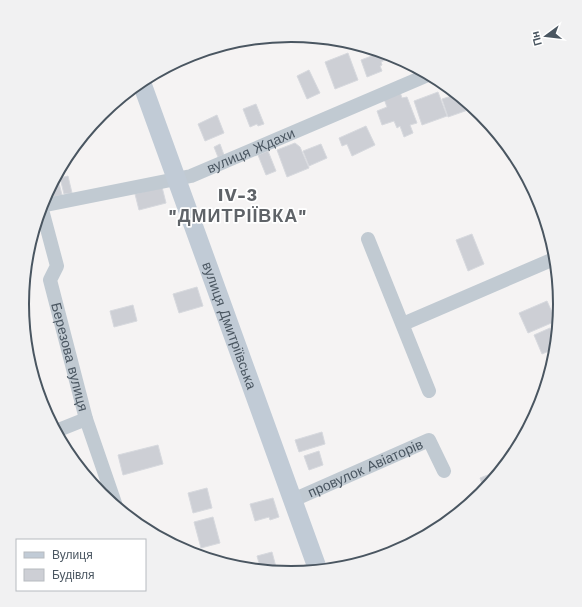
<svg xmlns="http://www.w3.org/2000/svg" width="582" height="607" font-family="'Work Sans',sans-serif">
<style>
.building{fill:#cdcfd5;stroke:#d7d9de}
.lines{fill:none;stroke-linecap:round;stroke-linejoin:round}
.street{stroke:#c1cad2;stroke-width:14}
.secondary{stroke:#c1cbd6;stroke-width:19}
.labels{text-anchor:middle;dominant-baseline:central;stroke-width:3.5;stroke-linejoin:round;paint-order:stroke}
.street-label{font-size:14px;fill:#4a5661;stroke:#fff}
.district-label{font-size:18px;font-weight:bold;letter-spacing:1px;fill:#5f6368;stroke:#fff}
.rim{fill:none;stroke:#4a5661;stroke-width:2}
</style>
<rect width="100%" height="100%" fill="#f5f3f3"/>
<path class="building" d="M382,52L385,60L381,62L382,65L380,66L382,71L367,77L361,60Z
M348,53L358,80L335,89L325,62Z
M309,70L320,93L307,99L297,76Z
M439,79L441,80L448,86L443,88Z
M400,92L402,98L407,97L417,123L410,125L413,133L404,137L400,126L397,128L394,121L382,125L377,111L387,107L384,99Z
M438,92L447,116L422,125L414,101Z
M458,94L464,100L468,110L448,117L442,99Z
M467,102L476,109L470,111Z
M256,104L264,124L258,126L257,124L250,127L243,109Z
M217,115L224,133L205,141L198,124Z
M366,126L375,145L352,156L347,144L342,146L339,138Z
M295,143L300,147L309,168L287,177L277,150Z
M220,144L224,155L218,157L214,147Z
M321,144L327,158L309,166L303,151Z
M268,151L276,171L266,175L258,155Z
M68,176L72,193L64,194L60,178Z
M59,183L62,195L48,198L46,193L51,186Z
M162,187L166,203L139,210L135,194Z
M472,234L484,264L468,271L456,240Z
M197,287L203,306L179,313L173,294Z
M547,301L556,321L528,333L519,313Z
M133,305L137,321L114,327L110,311Z
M550,328L556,344V348L542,354L534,335Z
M322,432L325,444L299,452L295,440Z
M158,445L163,464L123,475L118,455Z
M319,451L323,465L309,470L304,456Z
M501,470L484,490L480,478Z
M207,488L212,508L193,513L188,493Z
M273,498L279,517L270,520L269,517L255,521L250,504Z
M213,517L220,543L201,548L194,522Z
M272,552L276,567L266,570L257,569L255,564L259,563L257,556Z
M309,564L311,571L295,572L294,568Z"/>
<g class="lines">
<g class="street">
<path id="s1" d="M41,206L191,176L430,74"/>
<path id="s2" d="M41,206L57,266L50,280L86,419L116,506"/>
<path d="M368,239L429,391"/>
<path d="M403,324L556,258"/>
<path d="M56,431L86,419"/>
<path id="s3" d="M293,500L429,440L444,471"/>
</g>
<path class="secondary" id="s4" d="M141,81L318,570"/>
</g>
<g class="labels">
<g class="street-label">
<text stroke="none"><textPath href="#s1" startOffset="218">вулиця Ждахи</textPath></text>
<text stroke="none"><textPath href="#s4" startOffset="260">вулиця Дмитріївська</textPath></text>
<text stroke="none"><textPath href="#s2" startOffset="157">Березова вулиця</textPath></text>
<text stroke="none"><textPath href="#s3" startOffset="79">провулок Авіаторів</textPath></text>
</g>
<g class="district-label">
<text x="238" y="194">IV-3<tspan x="238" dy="21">"ДМИТРІЇВКА"</tspan></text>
</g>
</g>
<path d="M0 0H582V607H0ZM29 304a262 262 0 1 1 524 0a262 262 0 1 1-524 0Z" fill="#f1f1f2" fill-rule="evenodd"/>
<path class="rim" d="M29 304a262 262 0 1 1 524 0a262 262 0 1 1-524 0Z"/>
<rect x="16" y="539" width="130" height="52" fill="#ffffff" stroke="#b7bbc0"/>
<rect x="24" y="552" width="20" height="6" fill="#c1cbd6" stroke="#b7bbc0"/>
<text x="52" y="559" font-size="12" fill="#4a5661">Вулиця</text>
<rect x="24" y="569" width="20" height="12" fill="#cdcfd5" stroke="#b7bbc0"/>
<text x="52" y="579" font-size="12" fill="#4a5661">Будівля</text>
<g transform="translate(546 36) rotate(255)" stroke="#ffffff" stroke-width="3" paint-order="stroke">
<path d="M0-3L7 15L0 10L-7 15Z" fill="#4a5661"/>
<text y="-6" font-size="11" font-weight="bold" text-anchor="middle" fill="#4a5661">Пн</text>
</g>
</svg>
